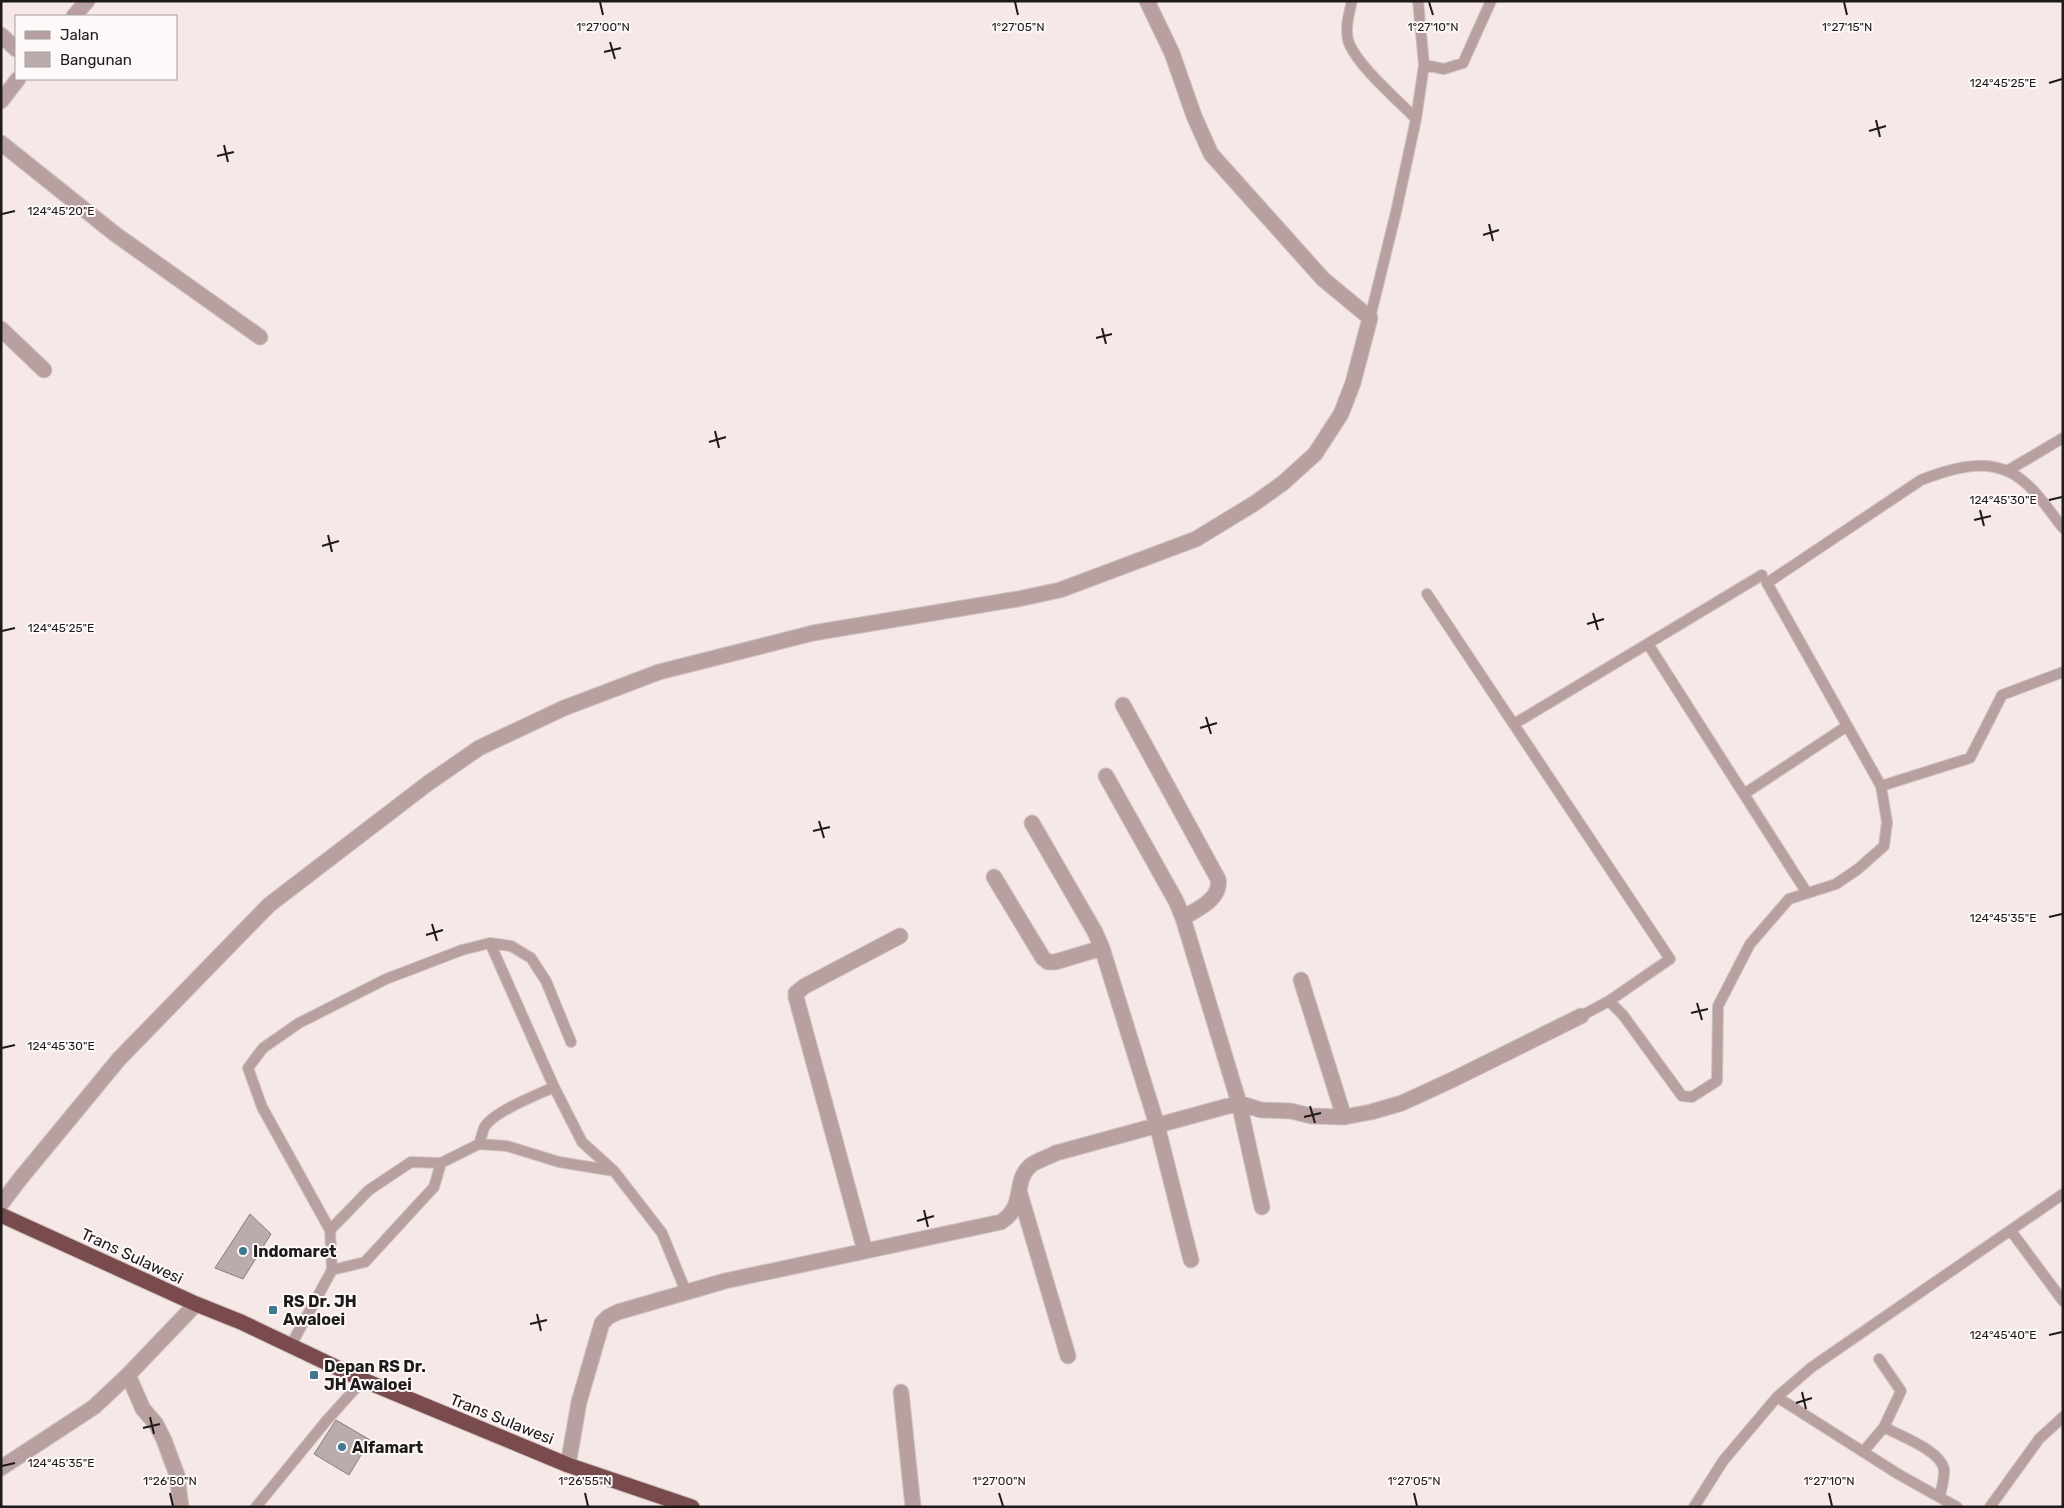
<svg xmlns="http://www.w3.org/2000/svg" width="2064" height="1508" font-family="Rubik,sans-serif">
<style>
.building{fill:#baacac;stroke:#8a7d7d}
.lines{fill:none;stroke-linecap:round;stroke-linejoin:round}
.lane-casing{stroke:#d0c3c3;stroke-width:12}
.street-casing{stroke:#d0c3c3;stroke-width:17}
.highway-casing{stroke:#d0c3c3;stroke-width:17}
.lane{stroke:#b9a0a0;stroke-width:10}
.street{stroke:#b9a0a0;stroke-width:15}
.highway{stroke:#794b4c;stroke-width:15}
.ticks{fill:none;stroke:#1f1a1a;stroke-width:2}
.poi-dot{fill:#3e7891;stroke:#fef8f8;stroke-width:2}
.labels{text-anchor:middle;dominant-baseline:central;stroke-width:4;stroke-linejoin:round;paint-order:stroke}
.poi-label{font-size:16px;font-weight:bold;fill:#1f1a1a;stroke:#fef8f8;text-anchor:start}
.street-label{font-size:16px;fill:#1f1a1a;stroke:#fef8f8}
.ticks-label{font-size:12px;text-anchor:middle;fill:#1f1a1a;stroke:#fef8f8;stroke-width:4;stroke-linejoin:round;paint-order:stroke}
</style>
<rect width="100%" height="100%" fill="#f7e8e8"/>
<path class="building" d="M250,1214L271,1234L243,1279L215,1268Z
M336,1420L370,1440L349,1475L314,1454Z"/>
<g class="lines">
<g class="lane-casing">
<path id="lane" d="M1352,1C1349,14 1345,27 1348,40C1355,64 1398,100 1416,119
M1424,65L1444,69L1463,63L1491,1
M1370,318L1396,212L1416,119L1424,65L1418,1
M2007,471L2063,438
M1427,594L1670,959L1609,1001
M1648,644L1807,893
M1514,724L1762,575
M1881,786L1970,758L2002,695L2063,672
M1744,794L1847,726
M490,943L554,1087L582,1142L614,1171L662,1233L686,1292
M1581,1016L1609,1001L1623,1015L1682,1096L1692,1097L1717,1081L1718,1006L1750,944L1789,899L1836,884L1858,869L1884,846L1887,822L1881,786L1767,583L1921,480C1947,470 1980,459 2007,471C2031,481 2047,508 2063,528
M479,1144C481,1139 482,1133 484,1128C492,1112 537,1095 554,1087
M330,1230L262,1107L248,1068L263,1048L299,1023L386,979L462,950L490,943L511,946L531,958L546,981L571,1042
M2011,1231L2063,1301
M332,1270L365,1262L434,1187L441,1163
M291,1345L332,1270L330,1230L369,1190L411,1162L441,1163L479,1144L507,1146L559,1162L614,1171
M1777,1397L1898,1474L1957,1507
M1884,1427C1900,1436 1940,1450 1944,1469C1945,1478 1941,1488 1940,1497
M1863,1452L1884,1427L1901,1391L1879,1359
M256,1507L327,1420L363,1380
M1694,1507L1723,1461L1777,1397L1812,1367L2063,1194
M1990,1507L2039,1439L2063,1417"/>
</g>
<g class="street-casing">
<path id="street" d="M74,16L87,1
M1,35L16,49
M1,101L18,79
M1,143L115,234L260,337
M1,329L44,370
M1123,705L1218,879C1222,899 1197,909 1183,918
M1106,776L1176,901L1183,918L1239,1103L1262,1207
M1032,823L1095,932L1102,948L1157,1125L1191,1260
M994,877L1043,958L1048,962H1055L1102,948
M1301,980L1344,1117
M1020,1194L1068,1356
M1,1204L20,1179L119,1059L269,905L427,784L479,748L564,708L659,672L813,633L1018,599L1060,590L1196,539L1255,503L1283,483L1315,454L1341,414L1353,383L1370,318L1323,279L1211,154L1194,116L1172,53L1147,1
M865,1251L796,997V993L805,986L900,936
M128,1375L143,1409L156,1424L164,1440L177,1475L181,1507
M901,1392L913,1507
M568,1465L579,1402L602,1323L608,1317L618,1312L725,1281L1001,1222C1027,1205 1012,1181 1031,1165C1038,1160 1049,1157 1056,1153L1239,1103L1261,1110L1291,1111L1311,1116L1344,1117L1371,1112L1402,1103L1454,1079L1581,1016
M1,1468L94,1407L128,1375L196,1304"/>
</g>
<g class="highway-casing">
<path id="highway" d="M1,1215L196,1304L241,1322L363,1380L568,1465L692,1507"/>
</g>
<use href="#lane" class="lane"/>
<use href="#street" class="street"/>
<use href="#highway" class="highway"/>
</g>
<path class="ticks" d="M600,2L603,15M1015,2L1018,15M1429,2L1433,15M1844,2L1847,15M610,42L615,59M604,52L621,48M2049,83L2062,79M1876,120L1880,137M1869,131L1886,126M224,145L228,162M217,156L234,152M2,214L15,211M1489,224L1493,241M1483,235L1499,230M1102,328L1106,344M1096,338L1112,334M715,431L719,448M709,442L726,437M2049,500L2062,497M1980,510L1984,526M1974,520L1991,516M328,535L332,552M322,546L339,541M1593,613L1598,630M1587,624L1604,619M2,631L15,628M1206,717L1211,734M1200,728L1217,723M819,821L824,838M813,831L830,827M2049,917L2062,914M432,924L437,941M426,935L443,930M1697,1003L1702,1020M1691,1013L1708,1009M2,1048L15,1045M1310,1106L1315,1123M1304,1117L1321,1113M924,1210L928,1227M917,1221L934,1216M537,1314L541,1331M530,1324L547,1320M2049,1335L2062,1332M1802,1392L1806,1409M1796,1403L1812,1398M150,1417L154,1434M143,1428L160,1424M2,1466L15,1463M170,1493L173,1506M585,1493L588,1506M999,1493L1003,1506M1414,1493L1417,1506M1829,1493L1832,1506"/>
<g class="poi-dot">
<circle cx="243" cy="1251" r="5"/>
<rect x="268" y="1305" width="10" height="10" rx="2.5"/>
<rect x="309" y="1370" width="10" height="10" rx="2.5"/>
<circle cx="342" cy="1447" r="5"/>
</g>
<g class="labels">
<g class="poi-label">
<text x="253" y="1251">Indomaret</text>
<text x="283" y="1301">RS Dr. JH<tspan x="283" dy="18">Awaloei</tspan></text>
<text x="324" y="1366">Depan RS Dr.<tspan x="324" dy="18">JH Awaloei</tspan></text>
<text x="352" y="1447">Alfamart</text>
</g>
<g class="street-label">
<text transform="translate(132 1256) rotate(25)">Trans Sulawesi</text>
<text transform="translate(502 1419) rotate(22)">Trans Sulawesi</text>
</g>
</g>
<g class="ticks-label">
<text x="1847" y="31">1°27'15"N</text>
<text x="603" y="31">1°27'00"N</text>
<text x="1018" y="31">1°27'05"N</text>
<text x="1433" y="31">1°27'10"N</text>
<text x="2003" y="87">124°45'25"E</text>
<text x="61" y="215">124°45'20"E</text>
<text x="2003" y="504">124°45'30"E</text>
<text x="61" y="632">124°45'25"E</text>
<text x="2003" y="922">124°45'35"E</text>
<text x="61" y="1050">124°45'30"E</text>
<text x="2003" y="1339">124°45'40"E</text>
<text x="61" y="1467">124°45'35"E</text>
<text x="170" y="1485">1°26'50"N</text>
<text x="585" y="1485">1°26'55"N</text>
<text x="999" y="1485">1°27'00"N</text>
<text x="1414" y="1485">1°27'05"N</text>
<text x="1829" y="1485">1°27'10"N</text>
</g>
<rect width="2064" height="1508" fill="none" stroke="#1f1a1a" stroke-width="5"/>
<rect x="15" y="15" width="162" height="65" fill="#fef8f8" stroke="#a59f9f"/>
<rect x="25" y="31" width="25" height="8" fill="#b9a0a0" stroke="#a59f9f"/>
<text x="60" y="40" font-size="15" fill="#1f1a1a">Jalan</text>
<rect x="25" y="52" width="25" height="15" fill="#baacac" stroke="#a59f9f"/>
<text x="60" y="65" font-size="15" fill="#1f1a1a">Bangunan</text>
</svg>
